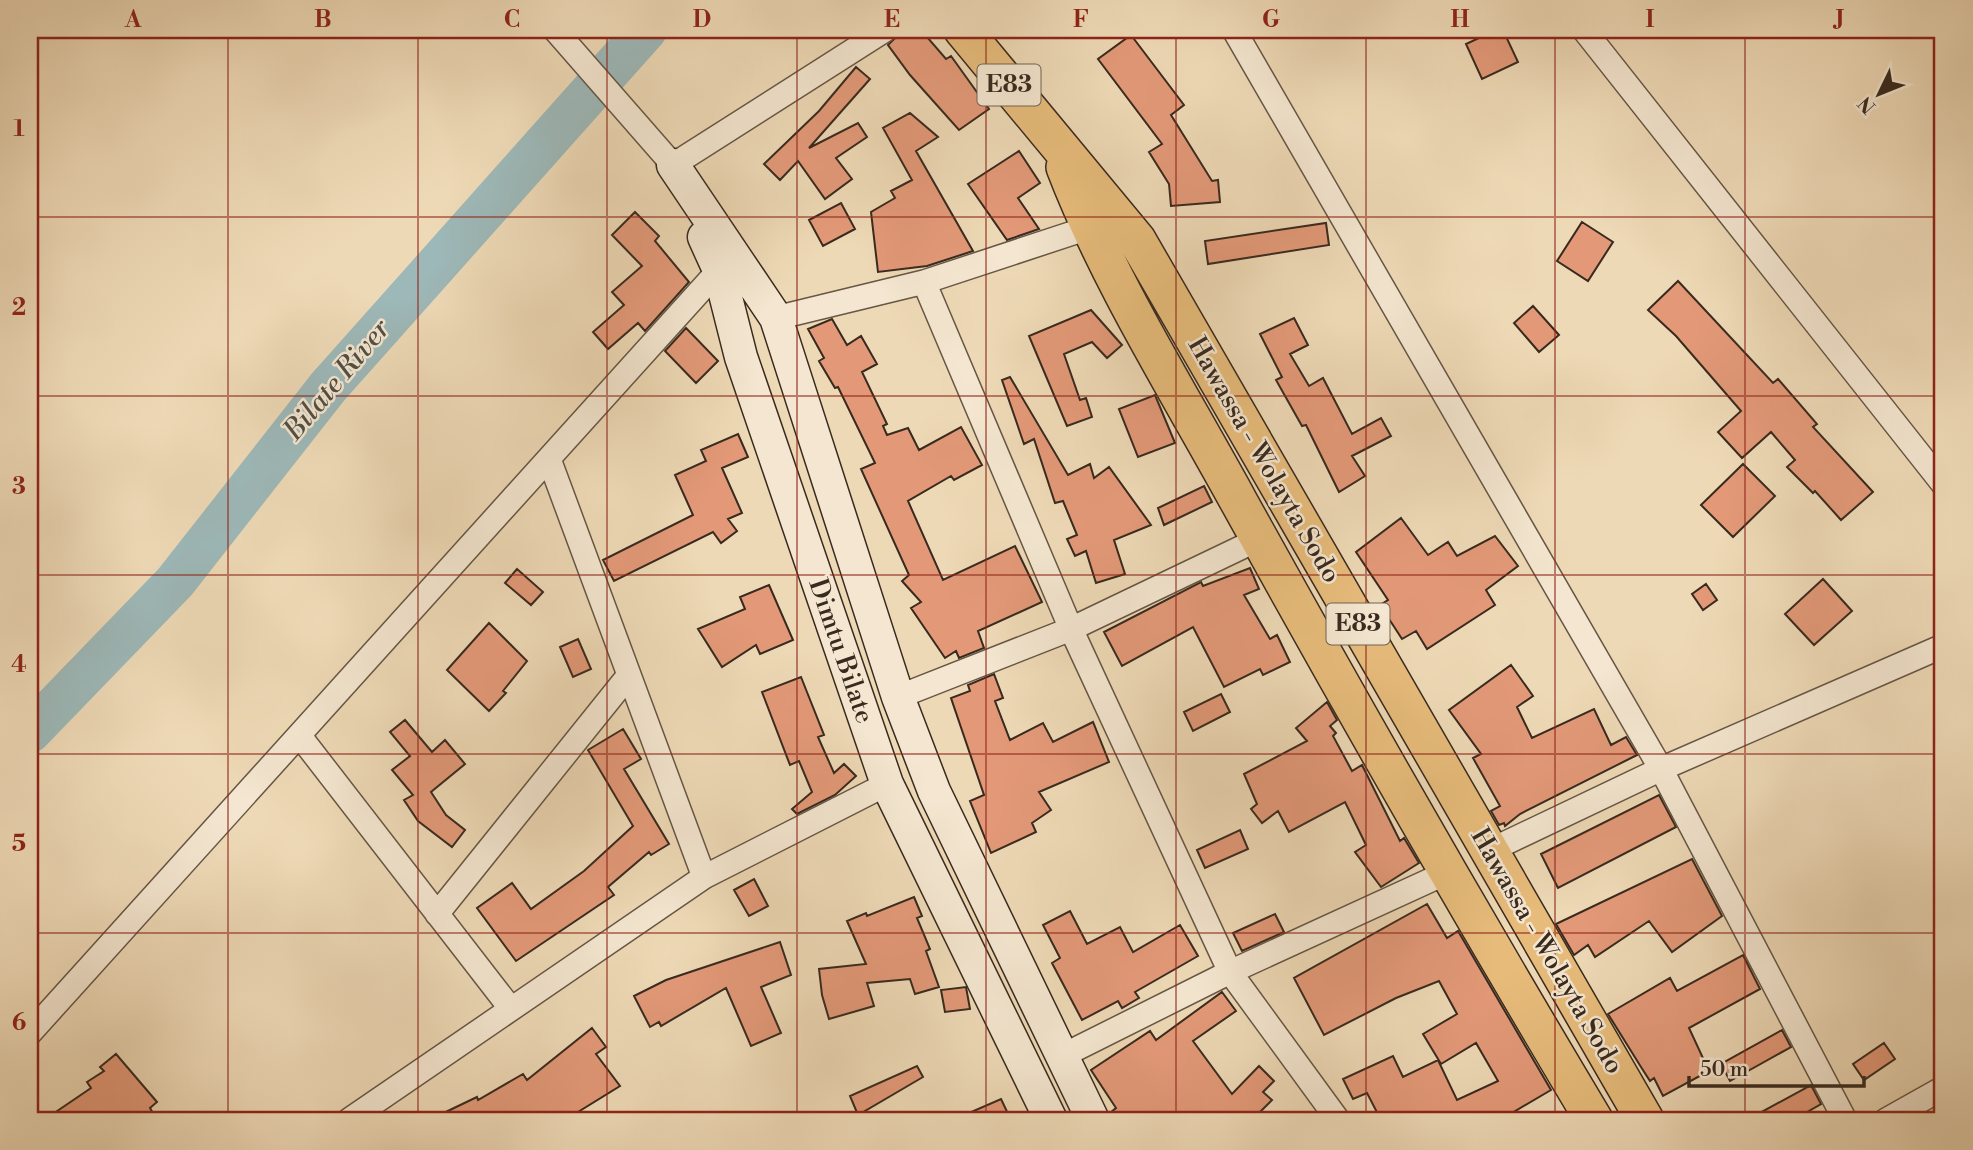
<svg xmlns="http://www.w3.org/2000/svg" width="1973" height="1150" font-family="'Libre Bodoni',serif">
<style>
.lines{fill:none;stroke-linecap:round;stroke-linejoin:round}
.river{stroke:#9db8b8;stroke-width:42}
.building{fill:#e39978;stroke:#382a1f;stroke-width:2}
.minor-casing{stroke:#665645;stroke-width:26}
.secondary-casing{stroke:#382a1f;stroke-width:35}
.primary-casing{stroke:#382a1f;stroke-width:40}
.minor{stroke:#f4e6d0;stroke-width:23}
.secondary{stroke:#f4e6d0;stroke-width:32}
.primary{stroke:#e7bc7b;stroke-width:37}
.grid{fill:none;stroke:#8f2418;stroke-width:2;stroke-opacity:0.55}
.labels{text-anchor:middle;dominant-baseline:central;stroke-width:5;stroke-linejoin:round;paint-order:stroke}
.shield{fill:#f4e6d0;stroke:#706254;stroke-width:2}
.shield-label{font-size:24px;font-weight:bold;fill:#382a1f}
.street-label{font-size:26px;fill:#382a1f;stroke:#f4e6d0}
.water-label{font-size:28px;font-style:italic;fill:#514e45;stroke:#f4e6d0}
.neatline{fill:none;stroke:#8f2418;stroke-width:2.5}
.grid-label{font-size:23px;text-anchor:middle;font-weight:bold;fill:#8f2418}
</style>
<rect width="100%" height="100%" fill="#eed9b6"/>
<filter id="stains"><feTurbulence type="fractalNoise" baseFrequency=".00286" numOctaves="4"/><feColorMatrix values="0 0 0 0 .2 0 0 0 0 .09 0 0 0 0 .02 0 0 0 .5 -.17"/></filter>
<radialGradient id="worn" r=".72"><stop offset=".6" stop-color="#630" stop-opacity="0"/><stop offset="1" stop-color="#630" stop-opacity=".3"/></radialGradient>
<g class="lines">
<path class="river" d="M30,732L175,582L328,387L646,30"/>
</g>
<path class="building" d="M903,30H921L946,59L951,56L989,109L959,130L910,75L888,45Z
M1496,30H1503L1518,62L1482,79L1466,44Z
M1131,35L1184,105L1171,115L1212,181L1218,180L1220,202L1171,206L1169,184L1149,152L1162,144L1098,59Z
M856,67L870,79L809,148L858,123L867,137L836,158L852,179L825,199L798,161L780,180L764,164L819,111Z
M910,113L938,137L916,151L973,251L927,266L878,272L871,212L895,198L891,191L912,180L883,128Z
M1019,151L1040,183L1018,198L1039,229L1007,240L968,184Z
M841,203L855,229L823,246L809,220Z
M635,212L659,236L655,241L689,282L645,331L638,323L608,349L593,332L624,305L612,292L642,266L612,235Z
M1582,222L1613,242L1588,281L1557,261Z
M1326,223L1329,245L1208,264L1205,241Z
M1678,281L1773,383L1778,379L1817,424L1813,427L1873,492L1841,520L1815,491L1813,493L1787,467L1795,460L1771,432L1742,458L1718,432L1741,411L1676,336L1648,310Z
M1533,306L1559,335L1539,352L1514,323Z
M1091,310L1122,345L1107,358L1092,342L1064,354L1080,400L1086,398L1092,417L1067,426L1029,336Z
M1294,318L1308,345L1290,354L1309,386L1323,378L1352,434L1381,418L1391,436L1352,456L1365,476L1339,492L1306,425L1302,426L1276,380L1282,377L1260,334Z
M832,319L847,345L861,336L877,364L862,372L887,424L883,426L887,435L908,428L919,450L961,427L982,465L954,480L951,476L908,501L943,580L1015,546L1042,602L978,631L984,648L959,658L956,651L945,658L911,608L921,602L902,581L909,575L861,469L875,463L838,387L835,388L819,361L824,358L808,329Z
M686,328L718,361L696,383L665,351Z
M1010,377L1068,475L1090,464L1094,478L1109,467L1151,525L1114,540L1125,574L1096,583L1086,551L1075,556L1067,539L1077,535L1063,501L1055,503L1034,439L1024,444L1002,380Z
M1155,395L1175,443L1138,457L1119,409Z
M738,434L748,457L722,468L742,513L728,519L737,531L721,543L713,532L614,581L603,560L693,515L675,475L706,461L701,450Z
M1743,464L1775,496L1733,537L1701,505Z
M1204,486L1212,502L1164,525L1158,508Z
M1401,518L1428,555L1448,542L1457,556L1495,536L1518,566L1486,590L1495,605L1427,649L1416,631L1402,639L1380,605L1388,600L1356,552Z
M1250,568L1259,589L1244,595L1270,639L1277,635L1290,662L1263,675L1260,669L1224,687L1193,627L1122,666L1104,632L1201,582L1203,586Z
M517,569L543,592L531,605L505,583Z
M1823,579L1852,611L1814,645L1785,614Z
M1706,584L1717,600L1703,610L1692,594Z
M769,585L793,640L760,654L756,645L722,667L698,629L745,609L740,597Z
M489,623L527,661L503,691L506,693L489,711L447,670Z
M578,639L591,669L573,677L560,647Z
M1511,665L1533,696L1517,707L1532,738L1594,709L1611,745L1626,737L1637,755L1520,814L1505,826L1504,823L1499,825L1491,811L1500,806L1473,758L1481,754L1449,710Z
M994,674L1003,698L995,701L1010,740L1043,723L1053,742L1093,722L1109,762L1039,792L1051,810L1032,823L1036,832L991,853L970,801L984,795L951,698L970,691L968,685Z
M801,677L824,735L818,737L834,773L844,764L856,776L835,795L797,814L792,809L812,792L799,761L790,765L762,692Z
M1221,694L1230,712L1193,731L1184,712Z
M1327,702L1337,720L1330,726L1336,733L1333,736L1352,771L1362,765L1400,841L1404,838L1419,863L1381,887L1355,852L1366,845L1345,802L1289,832L1278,811L1262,823L1251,809L1257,804L1244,774L1307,741L1296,728Z
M405,720L432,752L445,740L465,764L431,792L446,815L465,830L452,847L418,821L404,800L413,795L392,770L410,756L390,732Z
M623,729L641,759L624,769L669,844L651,855L649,852L608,887L614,895L516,961L477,908L512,883L531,909L584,871L633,826L588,750Z
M1659,795L1676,827L1558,888L1541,854Z
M1240,830L1248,849L1205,868L1197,850Z
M1692,859L1722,916L1672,952L1649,921L1595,957L1588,945L1574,955L1556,924Z
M754,879L768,906L749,916L734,890Z
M914,897L922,916L917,918L930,949L926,951L939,987L915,994L910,979L867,983L874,1006L829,1019L822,995L819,969L866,964L847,921L866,913L867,916Z
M1427,904L1447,938L1458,931L1551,1090L1500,1120H1381L1367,1093L1353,1099L1343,1079L1393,1056L1403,1077L1438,1060L1457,1100L1498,1081L1476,1043L1441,1064L1423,1034L1457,1014L1439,981L1396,998L1324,1035L1294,978Z
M1070,911L1087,944L1120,927L1133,952L1180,925L1198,956L1135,992L1139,998L1122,1008L1118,1001L1082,1020L1052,963L1060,958L1043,925Z
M1275,914L1284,932L1242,951L1233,933Z
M780,942L791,975L761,987L781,1033L751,1046L726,988L661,1026L659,1022L650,1027L634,996L666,980Z
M1743,955L1760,989L1689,1028L1709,1071L1663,1096L1654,1078L1650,1081L1641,1067L1608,1014L1670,978L1677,991Z
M966,987L970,1009L945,1012L941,990Z
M1222,992L1236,1011L1193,1041L1232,1094L1259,1066L1274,1081L1263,1092L1272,1100L1252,1120H1111L1110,1113L1116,1108L1091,1070L1150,1031L1156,1040Z
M592,1028L606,1047L596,1054L620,1086L565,1120H429L477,1097L478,1100L523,1074L527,1080Z
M1782,1030L1791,1047L1730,1081L1721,1064Z
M1884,1043L1895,1059L1864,1080L1853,1064Z
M116,1054L157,1102L150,1108L157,1120H44L91,1088L87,1082L104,1071L100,1067Z
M917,1066L923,1077L858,1115L850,1096Z
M1811,1085L1821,1104L1793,1120H1747Z
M1001,1099L1011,1120H953Z"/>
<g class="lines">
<g class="minor-casing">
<path id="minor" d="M555,30L673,165L885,30
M1234,30L1661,769L1845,1120
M1584,30L1943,484
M924,282L1071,629L1230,972L1338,1120
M776,318L924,282L1088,228
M549,459L704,877
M898,697L1071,629L1259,539
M299,735L511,1009
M1489,851L1661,769L1943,646
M437,914L629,675
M30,1033L719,270
M1062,1056L1230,972L1446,873
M349,1120L704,877L887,784
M1886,1120L1943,1088"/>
</g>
<g class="secondary-casing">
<path id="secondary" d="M673,165L776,318L898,697L934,791L1093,1120
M704,237L719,270L741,357L887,784L1051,1120"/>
</g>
<g class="primary-casing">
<path id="primary" d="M963,30L1137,240L1645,1120
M1065,167C1110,284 1179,392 1239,502C1354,710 1472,916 1594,1120"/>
</g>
<use href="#minor" class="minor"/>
<use href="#secondary" class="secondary"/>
<use href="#primary" class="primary"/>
</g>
<path class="grid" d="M228,30V1120M418,30V1120M607,30V1120M797,30V1120M986,30V1120M1176,30V1120M1366,30V1120M1555,30V1120M1745,30V1120M30,217H1943M30,396H1943M30,575H1943M30,754H1943M30,933H1943"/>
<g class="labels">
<g class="shield">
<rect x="977.5" y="64.5" width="63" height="41" rx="5"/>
<rect x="1326.5" y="603.5" width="63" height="41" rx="5"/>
</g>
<g class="shield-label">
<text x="1009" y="85">E83</text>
<text x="1358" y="624">E83</text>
</g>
<g class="street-label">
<text transform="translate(1264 460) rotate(60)">Hawassa - Wolayta Sodo</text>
<text transform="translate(841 651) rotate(71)">Dimtu Bilate</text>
<text transform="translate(1547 951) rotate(60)">Hawassa - Wolayta Sodo</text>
</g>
<g class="water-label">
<text transform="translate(337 380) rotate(-50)">Bilate River</text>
</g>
</g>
<rect width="1973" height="1150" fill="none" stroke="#eed9b6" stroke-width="77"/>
<g transform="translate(1879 94) rotate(227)" stroke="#f4e6d0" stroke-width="5" paint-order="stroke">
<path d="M0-5L12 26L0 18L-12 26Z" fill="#382a1f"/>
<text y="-10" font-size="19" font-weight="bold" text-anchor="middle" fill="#382a1f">N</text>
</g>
<path d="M1689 1076v10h175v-10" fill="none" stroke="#382a1f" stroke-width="3.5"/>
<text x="1700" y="1076" font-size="21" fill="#382a1f" stroke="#f4e6d0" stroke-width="5" paint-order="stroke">50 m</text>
<rect x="38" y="38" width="1896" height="1074" class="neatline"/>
<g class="grid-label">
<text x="133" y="27">A</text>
<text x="323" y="27">B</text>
<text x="512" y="27">C</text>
<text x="702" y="27">D</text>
<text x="892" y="27">E</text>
<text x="1081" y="27">F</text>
<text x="1271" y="27">G</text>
<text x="1460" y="27">H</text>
<text x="1650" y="27">I</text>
<text x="1840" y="27">J</text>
<text x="19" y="136">1</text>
<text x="19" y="315">2</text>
<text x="19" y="494">3</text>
<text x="19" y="672">4</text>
<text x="19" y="851">5</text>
<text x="19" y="1030">6</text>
</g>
<rect width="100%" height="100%" filter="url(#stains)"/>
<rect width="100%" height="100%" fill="url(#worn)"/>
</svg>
